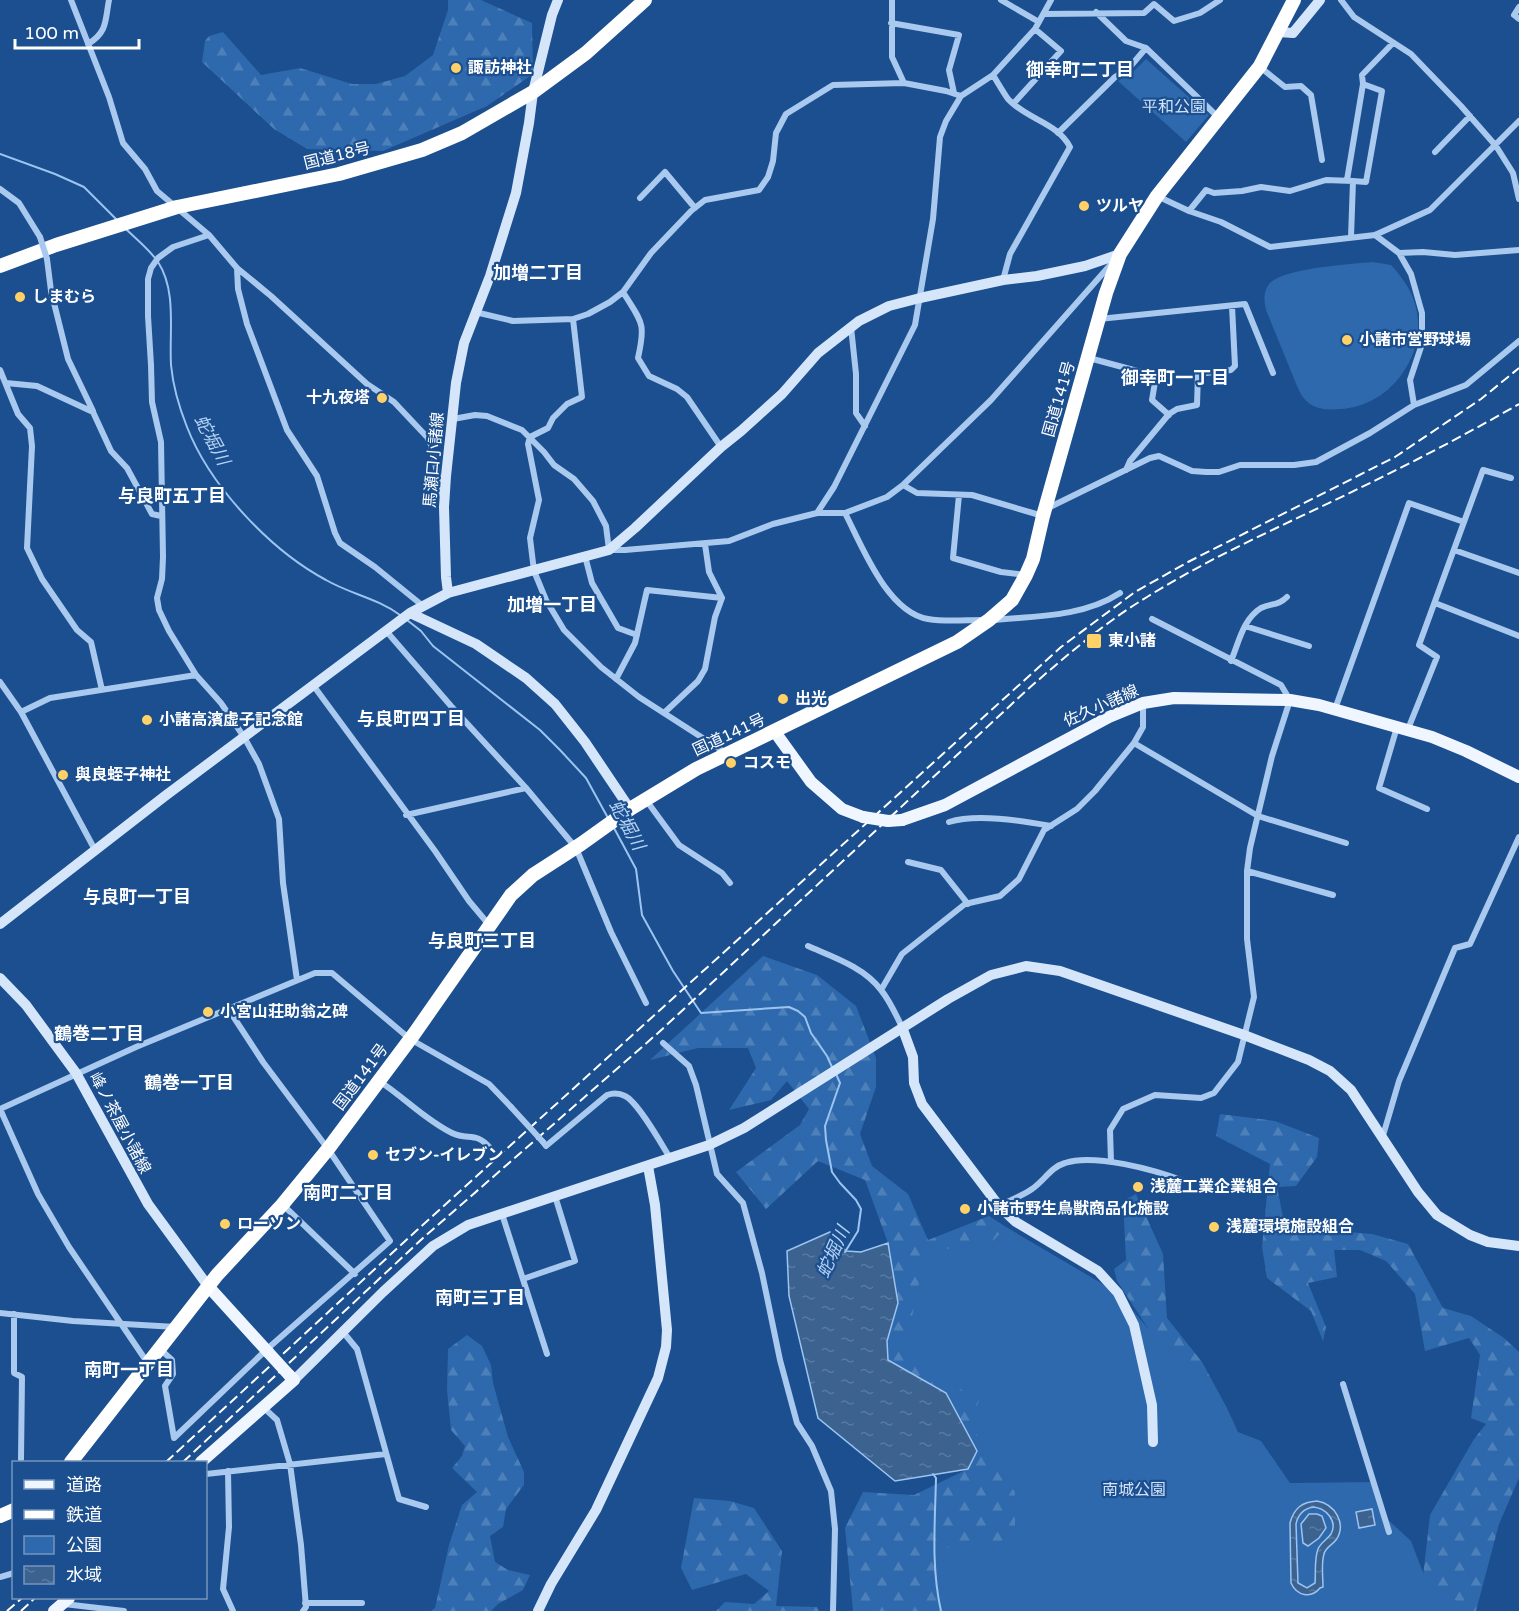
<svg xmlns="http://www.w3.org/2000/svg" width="1519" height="1611" font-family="'Varela Round','Noto Sans JP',sans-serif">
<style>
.forest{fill:url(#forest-firs)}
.park{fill:#2e69ad}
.water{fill:url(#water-ripples);stroke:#9cc4f0;stroke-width:1.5;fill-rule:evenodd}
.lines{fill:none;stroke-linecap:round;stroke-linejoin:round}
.stream{stroke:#9cc4f0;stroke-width:2}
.street{stroke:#a9c9ee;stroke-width:6}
.secondary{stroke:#d6e6fa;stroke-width:10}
.primary{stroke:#f0f6ff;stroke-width:12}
.highway{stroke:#fff;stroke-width:14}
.rail{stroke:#fff;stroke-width:2;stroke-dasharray:10 4.5;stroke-linecap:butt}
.street-bridge{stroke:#a9c9ee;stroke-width:6}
.primary-bridge{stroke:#f0f6ff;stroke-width:12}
.poi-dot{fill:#ffd166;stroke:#1b4f8f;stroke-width:2}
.labels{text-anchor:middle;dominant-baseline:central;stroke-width:4.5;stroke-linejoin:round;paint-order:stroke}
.poi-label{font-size:16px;font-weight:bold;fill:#fff;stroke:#1b4f8f;text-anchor:start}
.park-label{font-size:16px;fill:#cfe3fa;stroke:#1b4f8f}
.street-label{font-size:16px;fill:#fff;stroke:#1b4f8f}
.neighbourhood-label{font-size:18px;font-weight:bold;fill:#fff;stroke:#1b4f8f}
.water-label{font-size:18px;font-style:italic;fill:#b5d3f5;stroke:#1b4f8f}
</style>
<defs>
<pattern id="forest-firs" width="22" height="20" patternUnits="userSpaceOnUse" patternTransform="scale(1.5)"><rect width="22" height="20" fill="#2e69ad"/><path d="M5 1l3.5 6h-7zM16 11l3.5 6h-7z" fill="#4d80b9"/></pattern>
<pattern id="water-ripples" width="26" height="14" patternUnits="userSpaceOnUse" patternTransform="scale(1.5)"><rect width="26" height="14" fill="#3c6290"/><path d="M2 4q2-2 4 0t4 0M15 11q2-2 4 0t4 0" fill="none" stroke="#597aa1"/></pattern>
</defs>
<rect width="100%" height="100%" fill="#1b4f8f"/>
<path class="forest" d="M448,0H481L532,23L533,74L487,106L383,151L307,149L274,129L202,62L205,41L209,36L223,32L261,75L300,68L352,84H376L405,76L433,55L448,10Z
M763,956L817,975L856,1006L876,1058V1087L860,1134L872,1166L908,1194L928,1240L989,1216L1020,1236L1159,1345L1117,1281L1114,1269L1126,1260L1123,1201L1136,1194L1163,1254L1167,1318L1202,1362L1227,1408L975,1611H853L845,1528L863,1492L914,1495L968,1469L977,1451L946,1393L888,1360L887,1341L898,1303L888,1243L865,1180L818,1161L766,1209L736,1172L800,1125L809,1109L787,1081L771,1100L729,1110L756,1068L748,1048H698L650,1060Z
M1220,1114L1275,1121L1319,1138L1317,1157L1296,1186L1277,1187L1285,1227L1372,1234L1408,1244L1443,1308L1471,1316L1504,1338L1519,1352V1478L1499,1524L1476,1611H1419L1430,1515L1474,1439L1486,1424L1471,1418L1480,1355L1469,1338L1425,1351L1415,1294L1386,1261L1360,1250H1334L1337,1277L1308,1283L1326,1327L1323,1341L1311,1311L1267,1278L1262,1247L1270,1164L1216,1136Z
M467,1335L482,1346L491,1365L493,1383L508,1437L524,1472V1485L506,1509L503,1527L490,1536L495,1562L508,1570L530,1575L523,1590L498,1604L491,1611H431L435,1608L449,1545L462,1505L477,1492L452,1468L462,1456L465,1446L451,1430L447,1390L448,1349Z
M694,1498L730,1501L754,1508L782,1551L776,1606L817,1607L819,1611H716L725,1602L754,1604L769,1591L746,1574L692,1590L681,1568Z"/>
<path class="park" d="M1146,59L1209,115L1186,142L1118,81L1135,70Z
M1373,262L1391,265C1406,281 1417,299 1418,321C1420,365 1386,406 1341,409C1331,410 1319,410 1310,404C1304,400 1300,393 1297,386L1266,310C1264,301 1263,292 1269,284C1283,268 1351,264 1373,262Z
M1006,1227L1118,1293L1163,1346L1227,1408L1238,1432L1261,1441L1290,1483L1375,1482L1386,1518L1411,1541L1432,1596L1464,1602L1466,1611H945L941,1600L939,1548L1025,1547L1015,1527V1492L990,1462L975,1431L977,1406L984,1386L965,1392L905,1352L926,1248L961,1249L991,1243Z"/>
<path class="water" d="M830,1232L846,1251L861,1252L888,1243L898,1303L887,1341L888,1360L946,1393L977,1451L968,1469L895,1481L818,1418L789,1296L787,1251Z
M1317,1501C1335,1504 1347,1524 1336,1540C1332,1545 1325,1548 1324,1554C1321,1564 1323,1577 1323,1587L1320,1588C1311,1599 1297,1596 1291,1583L1290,1523C1294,1508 1302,1502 1317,1501ZM1313,1507C1326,1508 1338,1521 1331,1534C1327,1540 1321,1542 1318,1549C1314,1560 1316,1572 1315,1583L1307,1588L1298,1583L1296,1524C1298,1514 1303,1509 1313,1507Z
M1372,1509L1375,1525L1359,1528L1356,1512Z
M1309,1514H1317L1322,1516L1326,1528L1319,1538L1308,1546L1303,1543L1301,1524Z"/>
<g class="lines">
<path class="stream" d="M0,154L55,174L84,187L118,221
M126,229C136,239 150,250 158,262C177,291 169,332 171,365C173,386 179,407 187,427C210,486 270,550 326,580C350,594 377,598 400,615
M407,620L421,631L433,646L540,730L560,750L586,778L608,818
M614,828L636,869L642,915L673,971L701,1013L789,1007L798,1011L805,1017L811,1033L827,1056L832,1067
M836,1074L840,1083L825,1126L826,1140L832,1172L840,1183L856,1200L861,1209L858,1231L845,1252
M933,1474L936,1478C935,1523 931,1567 941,1611"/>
<path class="street" d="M71,0L109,97L123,143L145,169L157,191L209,235L237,268L271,296L367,384L394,402L427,437L431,445L442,495
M892,0V57L904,83
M1001,0L1039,22
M1341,0L1354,17L1411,54L1461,106L1496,146L1513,173L1519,199
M1519,7L1514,15L1519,19
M1096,12L1126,41L1146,48L1219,118
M1044,14L1144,13L1154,4L1174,21L1200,13L1220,0
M891,23L959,35L949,70L954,93
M88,44C108,32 105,20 109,0
M1260,67L1285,87L1301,86L1311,95L1322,160
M993,75C998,83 1003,92 1008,99C1026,119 1058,123 1070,147L1010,254L1003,280
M1014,103L1061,51L1035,29
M1058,133L1115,77L1129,68L1146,48
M1435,152L1470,116
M1347,180L1363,84
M0,189L19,203L40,237
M1157,196L1189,211L1221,222L1270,247L1375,235L1430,210L1519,121
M640,198L665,172L695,208
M1189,211L1206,190L1214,193L1242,191L1261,187L1290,191L1326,180L1353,181
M209,235L173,247L158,258L151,268L148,279V316L151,365L152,402L161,442L163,557L162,579L157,598L159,610L169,631L196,675L221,703L244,737L259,764L279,819L283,883L297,980
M1375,235L1399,253L1411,274L1422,313V344L1410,380L1414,405
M1351,237L1353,181L1366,182L1381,97L1382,91L1363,84L1362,75L1393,43
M1399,253L1423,252L1455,255L1519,250
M47,259L51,291L68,359L93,411
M237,268L238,289L247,324L287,430L317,476L335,533L340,543L375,567L423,606
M623,292C642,323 646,322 638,358L649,376L677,389L687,397L721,447
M475,312L513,321L573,319L588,314L610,302L623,292L651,253L691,211L705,200L759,190L768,177L773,161L776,133L786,114L833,85L904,83L946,91L961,96
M1099,319L1245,304L1273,373
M851,327L856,374V413L865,426
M1089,358L1156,376L1152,400L1169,415
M0,370L18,414L30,428L32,446L27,548L42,579L77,630L91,642L102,690
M6,383L37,386L93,412L111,451L127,468L152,514L161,516
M453,419L475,415L487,416L522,430L544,452L554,465L574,479L593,501L606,526L609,550H625L729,541L773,524L817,513H845L887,497L903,485L991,400L1112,263
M530,437L528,444L539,500L530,538L534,571L546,600L564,630L601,667L639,697L726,753
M530,437L548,428L553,418L567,404L582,397L573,319
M1126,470L1130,461L1169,414L1177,409L1197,405L1198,374L1231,370L1235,366L1232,306
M903,485L917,493L972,495L1043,516
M959,495L953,558L1001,572L1026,575
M1046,509L1150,458L1159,456L1192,471L1206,472H1219L1240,465H1294L1316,462L1370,433L1414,405L1466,385L1519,341
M817,513L834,487L915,325L933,219L940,137L946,121L961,96L993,75L1035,29L1051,0
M845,513C862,546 887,612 928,619C945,622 965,620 983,620
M705,544L709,572L722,598
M1454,550L1519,573
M585,556L592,583L618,628L637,635
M1435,603L1519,636
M993,620C1036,616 1083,617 1120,593
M1245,626L1309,646
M387,632L451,706L526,788L576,848L611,932L646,1003
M1231,661C1239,642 1243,619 1261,608C1271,603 1278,606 1287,597
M616,679L635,643L647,590L722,598L715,617L705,669L698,681L664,713
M0,682L21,712L95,850
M313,685L435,851L469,901L490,926
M1335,709L1409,503L1464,522
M21,712L50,698L196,675
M1397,727L1379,788L1427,809
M1408,729L1437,657L1419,645L1483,470L1511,478
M1134,743L1258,816L1346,843
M646,800L679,845L722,873L730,883
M406,815L526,788
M949,822C977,813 1022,821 1051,826
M908,862L941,870L968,904
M1247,871L1333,895
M808,946C833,957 864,967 881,990C890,1001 896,1015 902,1027
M881,990L902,954L965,904L1000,896L1019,879L1044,830L1077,809L1095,791L1134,743L1143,727V703
M663,1043L689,1066L696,1085L717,1174L743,1203L762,1273L780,1360L797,1423L812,1446L831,1491L835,1529L833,1611
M379,1081C404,1097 425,1120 452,1133C468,1141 476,1131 490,1148
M0,1109L136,1047L315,973H332L404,1034L417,1043L489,1084L511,1107
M0,1109L38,1194L69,1247L147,1362
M1382,1139L1399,1081L1455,948L1470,944L1519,837
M543,1142L546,1146L607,1095C613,1093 619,1093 625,1096C638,1102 662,1145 670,1158
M1111,1162L1110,1130L1123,1109L1155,1095L1201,1098L1214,1093L1238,1062L1254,997L1247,939V871L1250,848L1272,756L1290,700L1281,685L1152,619
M283,1205L355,1274
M999,1206C1010,1200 1022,1196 1032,1189C1044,1181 1051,1167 1065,1163C1094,1153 1155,1170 1184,1181
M502,1214L547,1354
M523,1279L575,1261L555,1196
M0,1313L73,1321L176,1327
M14,1314V1373L22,1377L21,1459
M343,1332L357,1349L399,1499L426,1507
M160,1349L172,1360L173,1374L165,1386L174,1438L266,1350L390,1241L328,1149L263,1062L229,1010
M1343,1384L1389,1532
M264,1408L277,1420L290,1464L301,1545L306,1607L303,1611
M228,1471L229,1527L223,1589L233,1611
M206,1474L386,1454
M0,1577L14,1573
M305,1603H362
M64,1604L124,1611"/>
<path class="secondary" d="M1279,32L1293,33L1320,0
M448,593L446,577L444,507L446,476L456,383L464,343L490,276L516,193L529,123L533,92L552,15L558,0
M410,613L476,644L526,678L555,704L585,742L630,809
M0,924L165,796L410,613L448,593L609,550L635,528L721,447L741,431L782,394L818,353L859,321L889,306L920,298L1003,280L1037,276L1085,266L1120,254
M0,978L26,1005L76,1073L148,1204L208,1286
M902,1027L913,1057L914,1083L922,1104L999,1206L1016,1222L1098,1271L1118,1293L1134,1325L1152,1405L1153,1442
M294,1380L383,1292L433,1246L468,1225L709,1145L744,1128L948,999L991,975L1026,966L1060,971L1244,1035L1309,1060L1330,1071L1351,1090L1418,1192L1437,1215L1470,1235L1488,1242L1519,1246
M538,1611L551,1584L596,1510L658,1378L666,1347L667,1330L655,1205L648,1166"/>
<path class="primary" d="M775,732L811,782L842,809L863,817
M902,820L945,805L1109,717L1143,703L1174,698L1290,700L1319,705L1432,737L1466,751L1519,777
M208,1286L268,1352
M201,1462L294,1380L289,1375
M54,1611L69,1598"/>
<path class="highway" d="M0,266L56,245L177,207L339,174L422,150L462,133L533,92L586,53L645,0
M71,1462L217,1275L282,1205L328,1149L414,1034L511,895L533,875L581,844L630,809L696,769L957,642L989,620L1012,600L1026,575L1033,559L1043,516L1106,293L1120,254L1157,196L1260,66L1294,0
M0,1516L14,1510"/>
<path class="rail" d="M166,1462L416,1231L1061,647L1135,592L1188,562L1395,457L1481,399L1519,368
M183,1462L423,1238L658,1033L1028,689C1066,656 1104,623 1147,597C1219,552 1298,519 1374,481C1423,457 1472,431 1519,404
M7,1611L22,1598
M21,1611L35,1598"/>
<path class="street-bridge" d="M40,237L47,259
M511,1107L543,1142"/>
<path class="primary-bridge" d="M863,817L888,821L902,820
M268,1352L289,1375"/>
</g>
<g class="poi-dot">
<circle cx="456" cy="68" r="6"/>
<circle cx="1084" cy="206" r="6"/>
<circle cx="20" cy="297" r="6"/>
<circle cx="1347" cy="340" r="6"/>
<circle cx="382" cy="398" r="6"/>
<rect x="1086" y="633" width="16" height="16" rx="3"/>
<circle cx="783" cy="699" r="6"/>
<circle cx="147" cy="720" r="6"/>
<circle cx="731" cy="763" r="6"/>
<circle cx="63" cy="775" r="6"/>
<circle cx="208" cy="1012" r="6"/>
<circle cx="373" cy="1155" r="6"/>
<circle cx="1138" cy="1187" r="6"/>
<circle cx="965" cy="1209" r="6"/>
<circle cx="225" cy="1224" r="6"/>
<circle cx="1214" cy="1227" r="6"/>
</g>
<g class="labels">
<g class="poi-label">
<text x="468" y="68">諏訪神社</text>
<text x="1096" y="206">ツルヤ</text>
<text x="32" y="297">しまむら</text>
<text x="1359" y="340">小諸市営野球場</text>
<text x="370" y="398" text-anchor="end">十九夜塔</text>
<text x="1108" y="641">東小諸</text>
<text x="795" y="699">出光</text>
<text x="159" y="720">小諸高濱虚子記念館</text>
<text x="743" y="763">コスモ</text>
<text x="75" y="775">與良蛭子神社</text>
<text x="220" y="1012">小宮山荘助翁之碑</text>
<text x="385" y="1155">セブン-イレブン</text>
<text x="1150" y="1187">浅麓工業企業組合</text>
<text x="977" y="1209">小諸市野生鳥獣商品化施設</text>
<text x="237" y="1224">ローソン</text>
<text x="1226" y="1227">浅麓環境施設組合</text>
</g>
<g class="park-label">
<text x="1174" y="107">平和公園</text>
<text x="1134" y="1490">南城公園</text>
</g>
<g class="street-label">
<text transform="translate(337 156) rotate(-14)">国道18号</text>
<text transform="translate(1059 399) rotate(-74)">国道141号</text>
<text transform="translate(434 460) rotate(-85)">馬瀬口小諸線</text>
<text transform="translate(1101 706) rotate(-24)">佐久小諸線</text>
<text transform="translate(729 735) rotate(-25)">国道141号</text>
<text transform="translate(361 1077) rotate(-53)">国道141号</text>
<text transform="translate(120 1123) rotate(62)">峰ノ茶屋小諸線</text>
</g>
<g class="neighbourhood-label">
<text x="1080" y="70">御幸町二丁目</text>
<text x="538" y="273">加増二丁目</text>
<text x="1175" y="378">御幸町一丁目</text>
<text x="172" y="496">与良町五丁目</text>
<text x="552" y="605">加増一丁目</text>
<text x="411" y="719">与良町四丁目</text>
<text x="137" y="897">与良町一丁目</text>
<text x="482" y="941">与良町三丁目</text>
<text x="99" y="1034">鶴巻二丁目</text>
<text x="189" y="1083">鶴巻一丁目</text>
<text x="348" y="1193">南町二丁目</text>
<text x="480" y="1298">南町三丁目</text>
<text x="129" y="1370">南町一丁目</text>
</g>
<g class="water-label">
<text transform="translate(212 440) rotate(62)">蛇堀川</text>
<text transform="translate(627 825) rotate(61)">蛇堀川</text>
<text transform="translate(833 1252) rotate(-66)">蛇堀川</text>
</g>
</g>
<rect x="12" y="1461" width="195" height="138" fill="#1b4f8f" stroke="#7695bc" stroke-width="1.5"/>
<rect x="24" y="1480" width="30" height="9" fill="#f0f6ff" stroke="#7695bc" stroke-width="1.5"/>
<text x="66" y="1491" font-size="18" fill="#ffffff">道路</text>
<rect x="24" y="1510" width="30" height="9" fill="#ffffff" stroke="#7695bc" stroke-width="1.5"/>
<text x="66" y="1521" font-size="18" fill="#ffffff">鉄道</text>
<rect x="24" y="1536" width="30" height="18" fill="#2e69ad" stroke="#7695bc" stroke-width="1.5"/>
<text x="66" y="1551" font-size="18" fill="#ffffff">公園</text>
<rect x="24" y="1566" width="30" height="18" fill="url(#water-ripples)" stroke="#7695bc" stroke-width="1.5"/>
<text x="66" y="1581" font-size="18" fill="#ffffff">水域</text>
<path d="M15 39v9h124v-9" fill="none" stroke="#ffffff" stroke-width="3"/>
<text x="24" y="39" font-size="18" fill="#ffffff" stroke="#1b4f8f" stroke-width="4.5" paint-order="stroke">100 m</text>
</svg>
